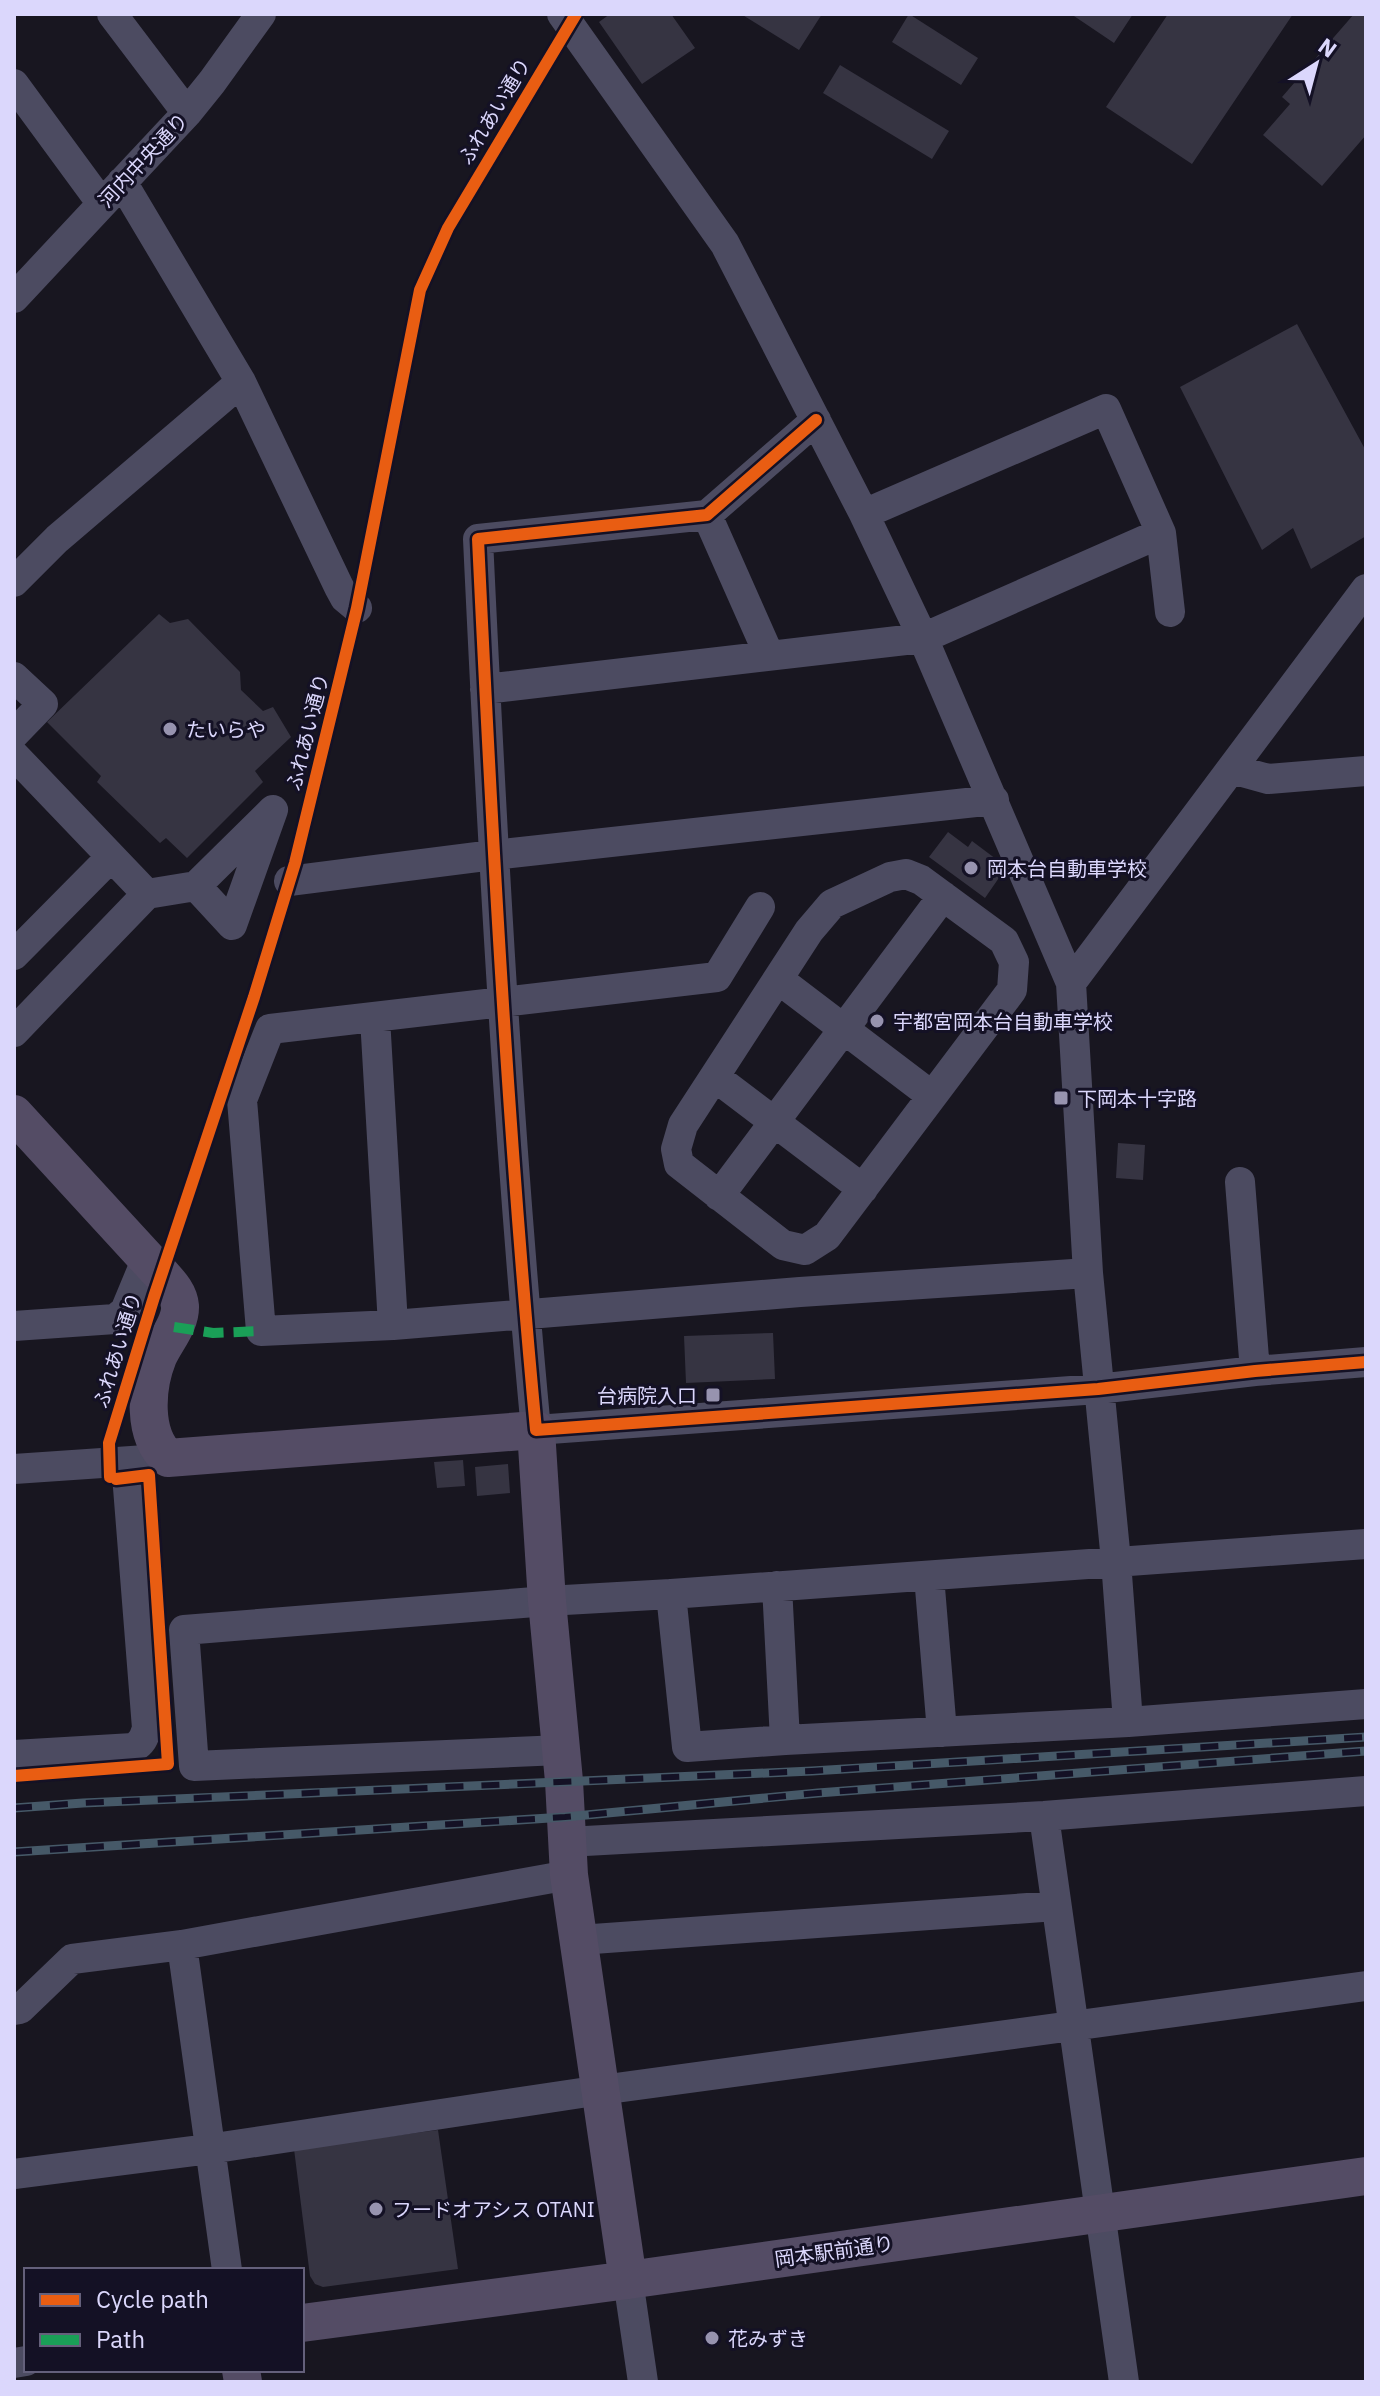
<svg xmlns="http://www.w3.org/2000/svg" width="1380" height="2396" font-family="'IBM Plex Sans','Noto Sans JP',sans-serif">
<style>
.building{fill:#363442}
.lines{fill:none;stroke-linecap:round;stroke-linejoin:round}
.minor{stroke:#4c4b61;stroke-width:30}
.major{stroke:#544c65;stroke-width:38}
.rail-casing{stroke:#465968;stroke-width:9}
.rail{stroke:#141125;stroke-width:6;stroke-dasharray:18;stroke-linecap:butt}
.quiet{stroke:#1a9f57;stroke-width:10;stroke-dasharray:20 10;stroke-linecap:butt}
.cycleway-casing{stroke:#141125;stroke-width:17}
.cycleway{stroke:#e95d12;stroke-width:12}
.poi-dot{fill:#9793af;stroke:#141125;stroke-width:3}
.labels{text-anchor:middle;dominant-baseline:central;stroke-width:6;stroke-linejoin:round;paint-order:stroke}
.street-label{font-size:20px;fill:#dbd7fc;stroke:#141125}
.poi-label{font-size:20px;fill:#dbd7fc;stroke:#141125;text-anchor:start}
</style>
<rect width="100%" height="100%" fill="#181620"/>
<path class="building" d="M610,14H671L695,48L642,84L599,22Z
M741,14H822L799,50Z
M909,14L978,58L961,85L892,42Z
M1071,14H1133L1114,43Z
M1168,14H1293L1192,164L1106,107Z
M1354,14H1366V135L1322,186L1263,135L1290,104L1282,97Z
M840,65L949,131L932,159L823,93Z
M1297,324L1366,451V536L1311,569L1293,528L1262,550L1180,387Z
M159,614L170,623L188,619L240,672L241,690L263,711L273,707L291,737L255,771L263,782L187,858L166,838L160,843L97,782L101,776L47,722Z
M948,832L968,847L972,841L996,859L992,864L1003,872L985,898L929,857Z
M1118,1143L1145,1145L1143,1180L1116,1178Z
M773,1333L775,1379L686,1383L684,1336Z
M463,1460L465,1486L437,1488L434,1462Z
M508,1464L510,1493L477,1496L475,1467Z
M438,2130L458,2269L323,2287L315,2284L310,2276L294,2149Z"/>
<g class="lines">
<path class="minor" d="M112,14L187,113
M562,14L725,244L864,514L923,638L1071,983
M14,84L102,204
M122,182L241,382L339,587L345,598L357,608
M14,298L187,113L212,82L261,14
M816,420L707,515L478,539C492,836 508,1134 536,1430L1098,1389L1255,1371L1366,1362
M864,514L1106,409L1161,533L1170,612
M707,515L769,655
M14,582L57,539L241,382
M14,677L43,704L14,734
M485,689L923,638L1161,533
M14,755L147,894L196,886L273,810L232,925L196,886
M1232,769L1268,779L1366,771
M906,874L921,880L1004,941L1014,962L1012,990L827,1236L805,1250L783,1245L679,1164L676,1149L683,1125L809,931L832,904L890,877Z
M289,881L493,855L994,800
M760,907L717,977L270,1029L242,1100L261,1331L393,1325L800,1292L1088,1273
M14,955L111,857
M778,979L932,1096
M375,1018L393,1325
M14,1032L147,894
M715,1077L863,1189
M1240,1182L1255,1371
M719,1196L943,896
M14,1326L115,1319L125,1311L147,1258
M14,1469L146,1460
M929,1576L942,1732
M777,1586L785,1740
M671,1594L687,1747L785,1740L1128,1722L1366,1704
M1128,1722L1116,1561L1088,1273L1071,983L1366,589
M561,1750L194,1766L184,1630L547,1601L671,1594L1366,1544
M14,1755L133,1748C142,1743 144,1738 147,1728L126,1462
M1044,1816L1124,2382
M567,1842L1044,1816L1366,1791
M579,1940L1056,1906
M182,1945L227,2270
M14,2010L20,2009L72,1959L182,1945L569,1875
M14,2174L209,2149L601,2090L1366,1986
M628,2280L643,2382
M14,2363L26,2361"/>
<path class="major" d="M14,1114L161,1274C169,1283 179,1293 180,1306C181,1324 165,1341 158,1357C146,1387 142,1435 168,1458L536,1430L547,1601L564,1781L569,1875L628,2280
M302,2323L628,2280L1366,2176
M241,2370L243,2382"/>
<g class="rail-casing">
<path id="rail" d="M14,1808L83,1803L812,1771L1366,1737
M14,1852L565,1817L818,1793L1366,1751"/>
</g>
<use href="#rail" class="rail"/>
<path class="quiet" d="M174,1327L213,1333L261,1331"/>
<g class="cycleway-casing">
<path id="cycleway" d="M816,420L707,515L478,539C492,836 508,1134 536,1430L1098,1389L1255,1371L1366,1362
M110,1477L109,1443L154,1297L254,997L295,863L357,608L420,290L448,228L576,14
M14,1776L168,1764L149,1475L116,1479"/>
</g>
<use href="#cycleway" class="cycleway"/>
</g>
<g class="poi-dot">
<circle cx="170" cy="729" r="8"/>
<circle cx="971" cy="868" r="8"/>
<circle cx="877" cy="1021" r="8"/>
<rect x="1053" y="1090" width="16" height="16" rx="4"/>
<rect x="705" y="1387" width="16" height="16" rx="4"/>
<circle cx="376" cy="2209" r="8"/>
<circle cx="712" cy="2338" r="8"/>
</g>
<g class="labels">
<g class="street-label">
<text transform="translate(494 111) rotate(-59)">ふれあい通り</text>
<text transform="translate(143 160) rotate(-47)">河内中央通り</text>
<text transform="translate(307 732) rotate(-76)">ふれあい通り</text>
<text transform="translate(117 1350) rotate(-73)">ふれあい通り</text>
<text transform="translate(834 2251) rotate(-8)">岡本駅前通り</text>
</g>
<g class="poi-label">
<text x="186" y="729">たいらや</text>
<text x="987" y="868">岡本台自動車学校</text>
<text x="893" y="1021">宇都宮岡本台自動車学校</text>
<text x="1077" y="1098">下岡本十字路</text>
<text x="697" y="1395" text-anchor="end">台病院入口</text>
<text x="392" y="2209">フードオアシス OTANI</text>
<text x="728" y="2338">花みずき</text>
</g>
</g>
<rect width="1380" height="2396" fill="none" stroke="#dbd7fc" stroke-width="32"/>
<rect x="24" y="2268" width="280" height="104" fill="#141125" stroke="#64607b" stroke-width="2"/>
<rect x="40" y="2294" width="40" height="12" fill="#e95d12" stroke="#64607b" stroke-width="2"/>
<text x="96" y="2308" font-size="24" fill="#dbd7fc">Cycle path</text>
<rect x="40" y="2334" width="40" height="12" fill="#1a9f57" stroke="#64607b" stroke-width="2"/>
<text x="96" y="2348" font-size="24" fill="#dbd7fc">Path</text>
<g transform="translate(1316 64) rotate(36)" stroke="#141125" stroke-width="6" paint-order="stroke">
<path d="M0-6L14 30L0 20L-14 30Z" fill="#dbd7fc"/>
<text y="-12" font-size="22" font-weight="bold" text-anchor="middle" fill="#dbd7fc">N</text>
</g>
</svg>
